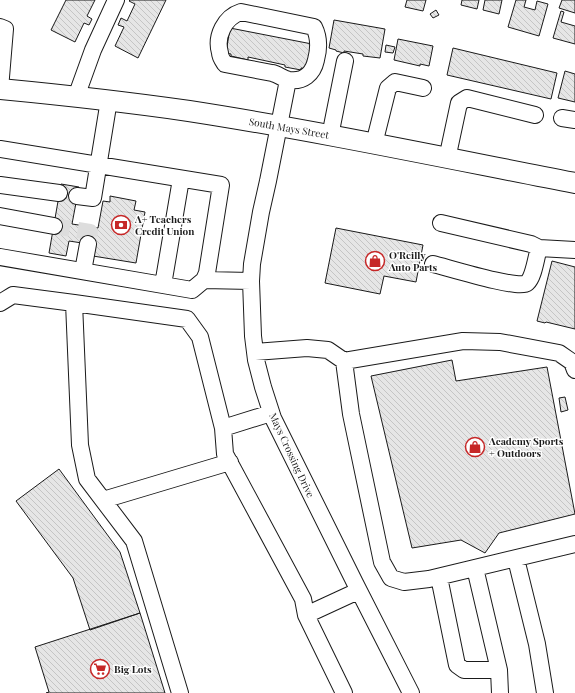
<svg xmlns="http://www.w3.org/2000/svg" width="575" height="693" font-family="'Playfair Display',serif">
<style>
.building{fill:url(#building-back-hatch);stroke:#1a1a1a}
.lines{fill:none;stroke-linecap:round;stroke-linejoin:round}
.minor-tunnel{stroke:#ddd;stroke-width:16;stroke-dasharray:16 8;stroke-linecap:butt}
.minor-casing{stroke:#1a1a1a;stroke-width:18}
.major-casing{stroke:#1a1a1a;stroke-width:22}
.minor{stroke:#fff;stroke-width:16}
.major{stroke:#fff;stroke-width:20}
.labels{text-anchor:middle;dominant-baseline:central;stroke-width:3;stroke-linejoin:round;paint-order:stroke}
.street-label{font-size:10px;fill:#1a1a1a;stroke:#fff}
.poi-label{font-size:10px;font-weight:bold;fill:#1a1a1a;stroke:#fff;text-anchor:start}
</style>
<defs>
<pattern id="building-back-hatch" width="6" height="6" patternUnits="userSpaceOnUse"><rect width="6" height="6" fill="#e6e6e6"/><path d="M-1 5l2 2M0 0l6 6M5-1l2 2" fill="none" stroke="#c5c5c5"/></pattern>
</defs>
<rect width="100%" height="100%" fill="#fff"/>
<path class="building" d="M66,0H95L87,16L92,19L89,25L84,23L75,42L51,30Z
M130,0H166L138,58L115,46L124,27L118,25L121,18L127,21L135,4L129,1Z
M407,0H426L423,11L405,7Z
M462,0H479L477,9L461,5Z
M485,0H502L499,14L483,10Z
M516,0H526L524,7L535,10L537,1L548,4L539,36L508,27Z
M562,0H575V13L559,8Z
M436,10L439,15L433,18L430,14Z
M561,11L564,12L561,22L575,26V44L553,38Z
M334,20L385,29L380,58L363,56V54L344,51V53L336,51V50L329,48Z
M230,28L312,44L307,69L301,68V70L285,67V65L248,57V60L231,56V54L226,53Z
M398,39L433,46L429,66L420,64V66L394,60Z
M386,45L395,47L393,53L385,52Z
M453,48L557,73L551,99L447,75Z
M565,71L575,74V102L558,98Z
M61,184L79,187L72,224L98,228L103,201L110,202V196L136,201L134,210L145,212L136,263L93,256L95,245L69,241L66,256L49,253Z
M336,228L423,245L416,282L384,276L380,294L325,283Z
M552,261L575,267V329L546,322L545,323L537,321Z
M452,360L456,381L547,367L575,514L499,533L485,553L461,540L412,548L371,376Z
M565,397L568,410L561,412L559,398Z
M59,469L120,552L140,613L90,630L73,578L16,501Z
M140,613L165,693H46L49,692L35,647Z"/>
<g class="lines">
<path class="minor-tunnel" d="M54,226L90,232L88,244"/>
<g class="minor-casing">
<path id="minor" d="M241,12L314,27C319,37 319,49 316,60C313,74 303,82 289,80C283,79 278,74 272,73C256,70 241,67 225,64C223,61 220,57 220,53C215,36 225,17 241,12Z
M0,27L5,29L0,89
M288,80L268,181L261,212L252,264L251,281L253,336L256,360L263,387L273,418L355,583L411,693
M76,97L93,50L116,0
M562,118L575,120
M330,136L345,61
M374,144L388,88L395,82L423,88
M0,149L221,185L207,273L204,280L192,290L0,257
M447,159L459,103L467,98L535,115
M0,185L59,193
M77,196L93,198L109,100
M0,216L54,226
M441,223L531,244L539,248L575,250
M433,264C446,267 519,290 527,283C534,277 536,257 539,248
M83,271L88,244
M204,280L251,281
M163,285L181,179
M0,303L13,295L74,303L80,445L87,479L134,541L180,693
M74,303L187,319L200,337L223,428L225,454L303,599L306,615L344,693
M255,352L307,348L328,350L344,361L351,414L382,562L391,578L404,582L429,579L575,544
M344,361L463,341L500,342L559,353L572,362L575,370
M223,428L271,413
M103,500L230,462
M516,559L537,644L545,693
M475,568L499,670
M439,577L457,665L464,670H499L500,693
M306,615L358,591"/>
</g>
<g class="major-casing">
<path id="major" d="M0,89C63,95 126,102 189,111C318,131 446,158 575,183"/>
</g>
<use href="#minor" class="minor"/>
<use href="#major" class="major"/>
</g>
<defs>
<g id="bank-ring" transform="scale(1)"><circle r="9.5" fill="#fff" stroke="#c62828" stroke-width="1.5"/><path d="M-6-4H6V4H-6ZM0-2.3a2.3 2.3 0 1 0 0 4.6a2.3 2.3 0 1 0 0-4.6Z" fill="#c62828"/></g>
<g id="shop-ring" transform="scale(1)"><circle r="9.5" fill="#fff" stroke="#c62828" stroke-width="1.5"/><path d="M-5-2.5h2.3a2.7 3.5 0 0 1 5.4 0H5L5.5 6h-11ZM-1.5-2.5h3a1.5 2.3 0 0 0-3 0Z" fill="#c62828"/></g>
<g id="supermarket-ring" transform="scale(1)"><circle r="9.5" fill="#fff" stroke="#c62828" stroke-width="1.5"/><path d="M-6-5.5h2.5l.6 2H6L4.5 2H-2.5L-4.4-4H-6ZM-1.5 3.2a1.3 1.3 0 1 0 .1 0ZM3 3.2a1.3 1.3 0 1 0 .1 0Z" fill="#c62828"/></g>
</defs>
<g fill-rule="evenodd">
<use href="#bank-ring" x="121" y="225"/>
<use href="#shop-ring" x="375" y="261"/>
<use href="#shop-ring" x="475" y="447"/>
<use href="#supermarket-ring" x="100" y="669"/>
</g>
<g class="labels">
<g class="street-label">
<text transform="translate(289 128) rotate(10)">South Mays Street</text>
<text transform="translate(292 455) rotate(65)">Mays Crossing Drive</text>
</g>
<g class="poi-label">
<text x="135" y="219">A+ Teachers<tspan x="135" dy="12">Credit Union</tspan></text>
<text x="389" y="255">O'Reilly<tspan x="389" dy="12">Auto Parts</tspan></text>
<text x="489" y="441">Academy Sports<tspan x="489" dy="12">+ Outdoors</tspan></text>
<text x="114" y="669">Big Lots</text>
</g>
</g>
</svg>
